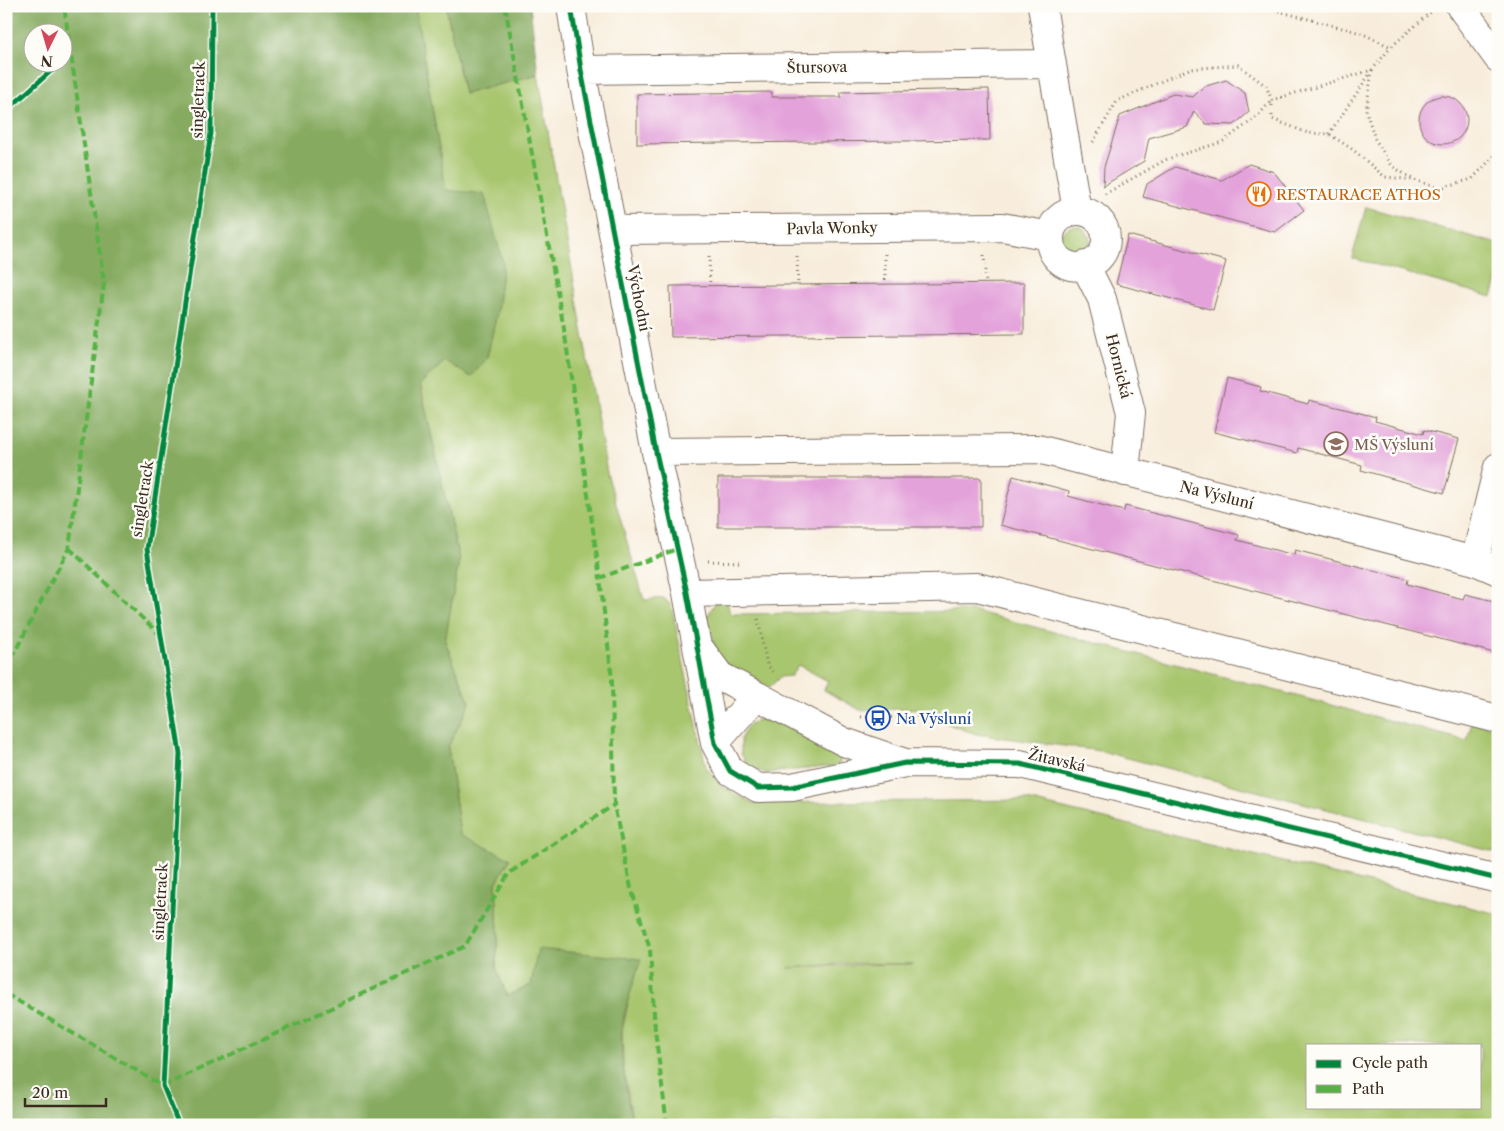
<svg xmlns="http://www.w3.org/2000/svg" width="1504" height="1131" font-family="'Libre Caslon Text',serif">
<style>
.green{fill:#a8c66e;stroke:#727846;fill-rule:evenodd}
.forest{fill:#86ab61;stroke:#606a40;fill-rule:evenodd}
.building{fill:#e3a2da}
.lines{fill:none;stroke-linecap:round;stroke-linejoin:round}
.minor-casing{stroke:#7d6e60;stroke-width:30}
.path{stroke:#7d6e60;stroke-width:3;stroke-dasharray:1 4;stroke-linecap:butt}
.minor{stroke:#fff;stroke-width:28}
.quiet{stroke:#57b245;stroke-width:4;stroke-dasharray:8 4;stroke-linecap:butt}
.cycleway-casing{stroke:#fdfcf7;stroke-width:8}
.cycleway{stroke:#00873e;stroke-width:5}
.labels{text-anchor:middle;dominant-baseline:central;stroke-width:5;stroke-linejoin:round;paint-order:stroke}
.street-label{font-size:15px;fill:#3b2a1e;stroke:#fdfcf7}
.food-label{font-size:15px;fill:#c56008;stroke:#fdfcf7;text-anchor:start}
.education-label{font-size:15px;fill:#785e54;stroke:#fdfcf7;text-anchor:start}
.transit-label{font-size:15px;fill:#164399;stroke:#fdfcf7;text-anchor:start}
</style>
<rect width="100%" height="100%" fill="#fdfcf7"/>
<filter id="ink" filterUnits="userSpaceOnUse"><feTurbulence type="fractalNoise" baseFrequency=".02" numOctaves="2"/><feDisplacementMap in="SourceGraphic" scale="10" xChannelSelector="R" yChannelSelector="G"/><feConvolveMatrix kernelMatrix="1 2 1 2 8 2 1 2 1" color-interpolation-filters="sRGB"/></filter>
<filter id="wash" filterUnits="userSpaceOnUse"><feTurbulence type="fractalNoise" baseFrequency=".0096" numOctaves="4" result="noise"/><feDisplacementMap in="SourceGraphic" scale="20" xChannelSelector="R" yChannelSelector="G"/><feGaussianBlur stdDeviation="1.12" result="paint"/><feColorMatrix in="noise" values="0 0 0 0 0 0 0 0 0 0 0 0 0 0 0 0 0 1.4 0 .05"/><feComposite in="paint" operator="in"/></filter>
<g filter="url(#wash)">
<rect width="100%" height="100%" fill="#f8eddc"/>
<path class="green" d="M415,6H446L464,94L538,74L607,473L644,600L664,598L671,605L706,767L721,786L753,803L1027,800L1498,914V1125H633L623,1064L622,1031L628,1004L531,985L507,996L496,967L498,934L496,883L510,859L460,835L448,747L470,703L445,641L459,560L420,384L445,361L446,191ZM848,963L912,964H913L847,965L788,968ZM1308,1045H1480V1107H1308Z
M1366,207L1498,244V278L1492,297L1352,258Z
M1060 241a15 15 0 1 1 30 0a15 15 0 1 1-30 0Z
M726,597L730,614L974,611L1467,741L1472,722L1498,729V853L1100,751L976,734L937,720L936,708L860,710L824,690L828,681L798,665L791,676L780,677L769,688L718,659L707,617L715,603Z
M767,719L784,724L838,753L840,759V763L835,766L766,773L750,768L741,754V738L747,727L757,720Z"/>
<path class="forest" d="M6,6H415L446,190L484,194L503,263L497,313L487,358L471,377L445,361L420,384L459,560L445,641L470,703L448,747L460,834L510,859L496,883L498,934L496,967L507,996L531,985L538,949L641,959C634,982 625,1006 622,1029C619,1056 627,1098 633,1125H6ZM32,32H62V62H32Z
M446,6H530L538,74L464,94Z"/>
<g id="blocks">
<path class="building" d="M1226,80L1245,93L1249,112L1234,125L1206,124L1194,111L1187,127L1149,138L1144,161L1103,186L1104,167L1120,116L1173,94L1193,97L1203,87Z
M989,89L990,140L637,144V94L772,92V97H841V92Z
M1419 120a24 24 0 1 1 48 0a24 24 0 1 1-48 0Z
M1249,164L1274,172L1304,210L1275,232L1143,197L1147,184L1175,167L1222,180Z
M1128,235L1226,261L1213,310L1116,284Z
M1024,283V334L671,337L670,286Z
M1227,378L1261,387L1260,391L1308,404L1309,400L1376,417L1375,421L1423,434L1424,430L1459,439L1444,493L1361,470L1362,465L1298,448L1297,453L1214,432Z
M1013,476L1069,491L1068,496L1124,511L1125,506L1239,535L1237,540L1294,555L1295,550L1408,579L1407,584L1463,599L1465,594L1498,602V654L1000,525Z
M718,478H981V527H718Z"/>
</g>
</g>
<g filter="url(#ink)">
<use href="#blocks" fill-opacity="0" stroke="#7d6e60" stroke-width="1"/>
<g class="lines">
<g class="minor-casing">
<path id="minor" d="M571,6L581,70L656,452L687,593L715,743L730,771L758,788L792,787L905,763L1020,764L1498,879
M1042,6L1077,211
M1460,6L1498,58
M581,70L1052,64
M1050 239a28 28 0 1 1 56 0a28 28 0 1 1-56 0Z
M613,230L1002,227L1050,236
M1085,265L1102,299L1131,413L1125,472
M656,452L1038,449L1475,561L1498,571
M1475,561L1498,467
M687,593L977,587L1498,719
M700,649L720,676L844,742L905,763
M715,743L756,696"/>
</g>
<path class="path" d="M1259,6L1361,33L1391,47L1433,10
M1372,70L1366,111L1375,139L1392,166L1414,180L1440,188L1472,179L1498,152
M1272,100V119L1308,133L1329,134L1352,149L1385,177L1414,180
M1329,134L1371,72
M1093,142L1117,101L1189,69L1238,65L1266,86L1272,100L1372,70L1391,47
M1105,194L1167,159L1222,142L1257,117L1272,100
M885,254V284
M984,255L986,284
M709,256L710,286
M797,256L798,285
M708,561L742,562
M758,619L767,665L774,672
M861,717L878,718L936,715"/>
<use href="#minor" class="minor"/>
<path class="quiet" d="M505,6L564,329L600,578
M69,548L160,635
M6,669L69,548L104,283L64,6
M6,994L163,1086L164,1089
M163,1086L465,946L509,873L614,805
M667,1125L655,1030L650,949L631,888L614,805L612,679L600,578L677,549"/>
<g class="cycleway-casing">
<path id="cycleway" d="M571,6L581,70L656,452L687,593L715,743L730,771L758,788L792,787L905,763L1020,764L1498,879
M6,111L52,70L54,62
M179,1125L163,1086L180,754L147,549L211,133L212,6"/>
</g>
<use href="#cycleway" class="cycleway"/>
</g>
</g>
<defs>
<g id="restaurant-ring" transform="scale(1.25)"><circle r="9.5" fill="#fdfcf7" stroke="#e8710a" stroke-width="1.5"/><path d="M-5-6h1v4h1v-4h1v4h1v-4h1v5L-1.5 .5V6h-2V.5L-5-1ZM5-6V6H3V1.5H1.5Q1.5-4 5-6Z" fill="#e8710a"/></g>
<g id="school-ring" transform="scale(1.25)"><circle r="9.5" fill="#fdfcf7" stroke="#8d6e63" stroke-width="1.5"/><path d="M0-5L7-2L0 1L-7-2ZM-4 1L0 2.5L4 1V4Q0 6-4 4Z" fill="#8d6e63"/></g>
<g id="bus-ring" transform="scale(1.25)"><circle r="9.5" fill="#fdfcf7" stroke="#1a4fb4" stroke-width="1.5"/><path d="M-5-6H5V4H4V6H2V4H-2V6H-4V4H-5ZM-3.5-4V0h7V-4ZM-3.5 1.2v1.5H-2V1.2ZM2 1.2v1.5H3.5V1.2Z" fill="#1a4fb4"/></g>
</defs>
<g fill-rule="evenodd">
<use href="#restaurant-ring" x="1259" y="194"/>
<use href="#school-ring" x="1336" y="444"/>
<use href="#bus-ring" x="878" y="718"/>
</g>
<g class="labels">
<g class="street-label">
<text transform="translate(817 67) rotate(-1)">Štursova</text>
<text transform="translate(198 100) rotate(-88)">singletrack</text>
<text transform="translate(832 228) rotate(-1)">Pavla Wonky</text>
<text transform="translate(639 298) rotate(79)">Východní</text>
<text transform="translate(1119 366) rotate(76)">Hornická</text>
<text transform="translate(1217 495) rotate(14)">Na Výsluní</text>
<text transform="translate(142 499) rotate(-81)">singletrack</text>
<text transform="translate(1057 760) rotate(13)">Žitavská</text>
<text transform="translate(160 902) rotate(-87)">singletrack</text>
</g>
<g class="food-label">
<text x="1276" y="194">RESTAURACE ATHOS</text>
</g>
<g class="education-label">
<text x="1354" y="444">MŠ Výsluní</text>
</g>
<g class="transit-label">
<text x="896" y="718">Na Výsluní</text>
</g>
</g>
<rect width="1504" height="1131" fill="none" stroke="#fdfcf7" stroke-width="25"/>
<rect x="1306" y="1044" width="175" height="65" fill="#fdfcf7" stroke="#afa8a0"/>
<rect x="1316" y="1060" width="25" height="8" fill="#00873e" stroke="#afa8a0"/>
<text x="1352" y="1068" font-size="15" fill="#3b2a1e">Cycle path</text>
<rect x="1316" y="1085" width="25" height="8" fill="#57b245" stroke="#afa8a0"/>
<text x="1352" y="1094" font-size="15" fill="#3b2a1e">Path</text>
<g transform="translate(48 48) rotate(185)"><circle r="24" fill="#fdfcf7" stroke="#afa8a0"/>
<path d="M0-4L9 19L0 12L-9 19Z" fill="#d1495b"/>
<text y="-8" font-size="14" font-weight="bold" text-anchor="middle" fill="#3b2a1e">N</text>
</g>
<path d="M25 1098v8h81v-8" fill="none" stroke="#3b2a1e" stroke-width="2.5"/>
<text x="32" y="1098" font-size="15" fill="#3b2a1e" stroke="#fdfcf7" stroke-width="4" paint-order="stroke">20 m</text>
</svg>
